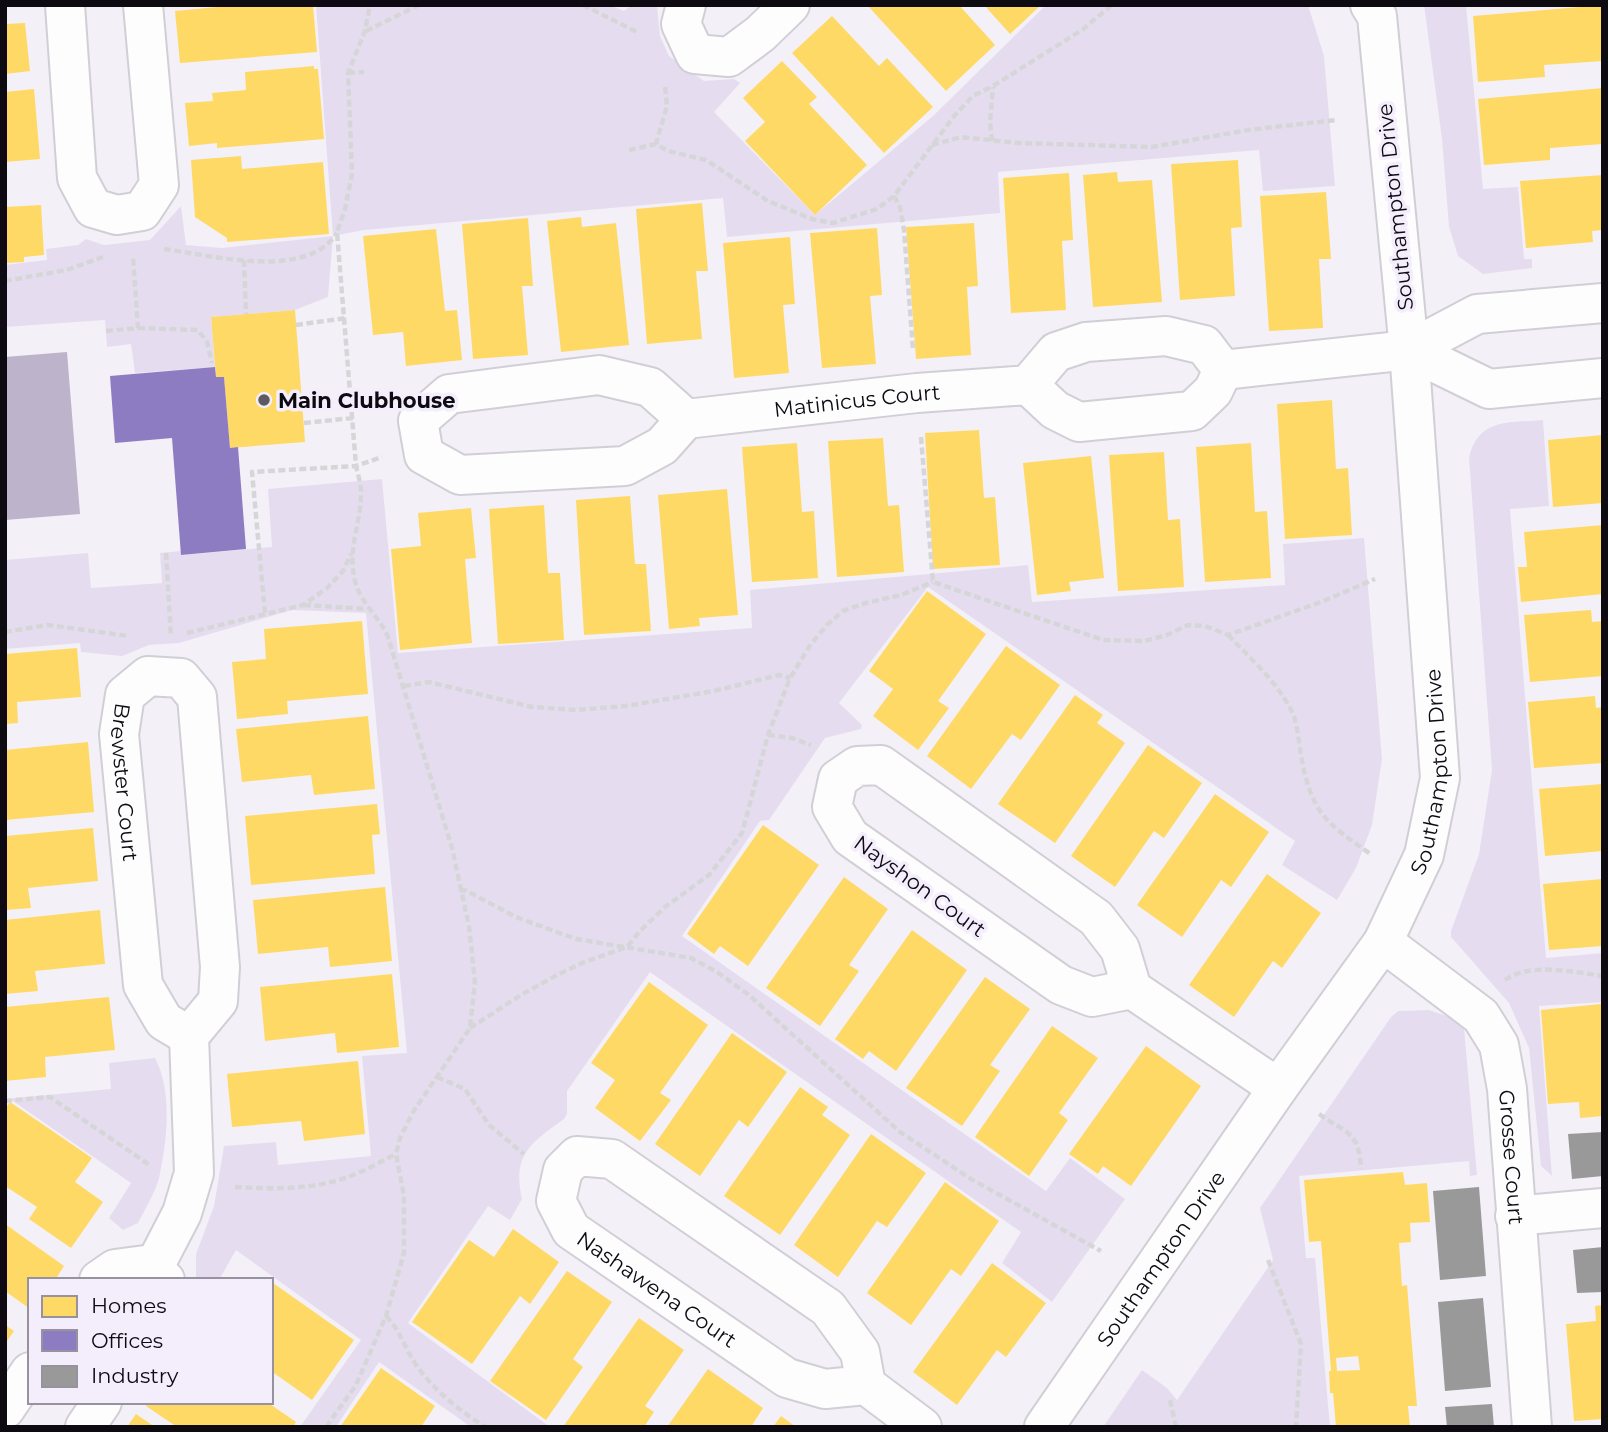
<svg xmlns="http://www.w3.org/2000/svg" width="1608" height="1432" font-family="Montserrat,sans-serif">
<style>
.green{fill:#e5ddef}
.water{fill:#bdb3ca}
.homes{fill:#ffd966;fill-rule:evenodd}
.offices{fill:#8e7cc3}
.industry{fill:#999}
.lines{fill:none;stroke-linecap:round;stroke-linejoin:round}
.minor-casing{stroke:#d2ced6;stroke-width:42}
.path{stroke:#d6d6d8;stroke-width:4.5;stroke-dasharray:7 3.5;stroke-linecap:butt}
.minor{stroke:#fdfdfe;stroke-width:38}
.poi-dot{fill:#5e5a62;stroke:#f3edfc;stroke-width:2.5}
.labels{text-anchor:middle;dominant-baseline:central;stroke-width:7;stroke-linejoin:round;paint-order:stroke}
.street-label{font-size:21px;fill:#0d0a12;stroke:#f3edfc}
.poi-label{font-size:21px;font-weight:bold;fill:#0d0a12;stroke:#f3edfc;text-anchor:start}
</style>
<rect width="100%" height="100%" fill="#f4f0f8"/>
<path class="green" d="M316,5H609L624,11L632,5H657L660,36L669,56L704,81L734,79L740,83L714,112L815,215L933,116L1046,5H1308L1324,56L1335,186L1263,191L1259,150L998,172L1000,213L727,237L723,198L364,230L333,236L328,297L295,310L211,317L215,367L135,373L131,344L107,347L105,320L5,327V265L47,260L46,249L78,245L86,239L104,245L150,240L181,206L186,245L222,248L333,236Z
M1424,5H1466L1483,189L1518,187L1524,259H1532V268L1483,274L1458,256L1449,227L1442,139Z
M1543,420L1549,506L1510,509L1546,958L1603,953V1002L1539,1006L1552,1176L1541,1166L1529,1048L1509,1003L1451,937V931L1479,854L1492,770L1469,458C1478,418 1509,423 1543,420Z
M382,479L398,653L752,628L750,590L1028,565L1032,602L1285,585L1283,544L1364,538L1382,759L1372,825L1356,868L1337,900L1282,865L1295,841L928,587L839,703L862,725L861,729L825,738L769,820L760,821L682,936L1046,1191L1070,1158L1125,1199L1052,1302L1002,1263L1021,1232L650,972L567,1091V1114L564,1119C531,1143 512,1154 522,1199L510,1220L488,1206L408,1323L550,1427H471L379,1362L336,1427H300L361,1340L236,1250L219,1280H198L196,1279V1254L214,1206L224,1146L276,1142L278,1165L371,1156L362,1056L407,1053L366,613L292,610L179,643L149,645L122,656L81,652L80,643L5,649V560L88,553L91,588L162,583L160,553L181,551L182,555L272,547L268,489Z
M1429,1010L1458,1020L1464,1028L1477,1175L1470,1176L1469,1161L1299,1176L1306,1258H1315L1330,1427H1103L1142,1370L1167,1388L1177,1400L1273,1260L1260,1208L1391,1017L1398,1011Z
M155,1058C173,1092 167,1141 159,1178C155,1193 145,1209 138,1223L123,1230L109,1218L131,1183L13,1101L5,1102V1099L111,1089L109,1063Z"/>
<path class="water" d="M67,352L80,514L5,520V357Z"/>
<path class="homes" d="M239,5H313L317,52L180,63L175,11Z
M867,5H959L995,45L946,91Z
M984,5H1041L1010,34Z
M1603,5V61L1544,65L1545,77L1478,82L1473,16Z
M832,16L879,66L887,58L933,107L884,153L792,53Z
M25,23L30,71L5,74V24Z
M782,61L817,97L809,104L867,165L815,215L745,141L765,122L743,98Z
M314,66V69H318L324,139L217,148V143L189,146L185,103L213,101L212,93L246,90L245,72Z
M1603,88V144L1550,148V160L1484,165L1478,99Z
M34,89L40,159L5,162V92Z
M241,156L242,169L323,162L329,234L227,242V238L195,217L191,160Z
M1238,160L1242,227L1231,228L1235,296L1180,300L1171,164Z
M1117,172L1118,182L1152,180L1162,302L1093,307L1083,175Z
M1069,173L1073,240L1062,241L1066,310L1011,313L1003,178Z
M1603,175V230L1592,231L1593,242L1526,248L1520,181Z
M1326,192L1331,259H1319L1323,328L1269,331L1260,196Z
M702,203L708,271H696L702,339L647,344L636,209Z
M41,205L44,255L24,257V262L5,263V207Z
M581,217L582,227L616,223L629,345L561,352L547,221Z
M528,218L533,286H522L528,355L473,359L462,224Z
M974,223L978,286L967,287L971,355L916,359L906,227Z
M877,228L882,295L870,296L876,364L822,368L810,233Z
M436,229L445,311L457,310L462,360L406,366L403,332L373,335L363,236Z
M790,237L795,304L783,305L789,373L734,378L723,243Z
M295,310L305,442L230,448L224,377H216L211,317Z
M1332,400L1336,469L1348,468L1352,535L1285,539L1277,404Z
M979,430L984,498L995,497L1000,565L933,569L925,433Z
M1603,435V503L1553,507L1548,440Z
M883,438L888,506L899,505L904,572L837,577L828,441Z
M797,443L802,512L814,511L818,578L752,582L742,447Z
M1251,443L1255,512L1267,511L1271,578L1205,582L1196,447Z
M1164,452L1168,520L1180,519L1184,587L1118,591L1109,455Z
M1091,456L1104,578L1069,582L1071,591L1037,595L1023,463Z
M727,489L738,615L699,618L700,626L669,629L658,495Z
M630,496L635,564H646L651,631L584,635L576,500Z
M544,505L548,573H560L564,640L498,644L489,509Z
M471,508L476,558L465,559L472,643L400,650L391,549L421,546L418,513Z
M1603,525V594L1521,602L1518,567H1527L1524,532Z
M927,591L986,634L938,701L949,708L918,750L873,716L893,689L869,671Z
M1591,610L1592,622L1603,621V676L1530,682L1524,615Z
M362,621L368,694L287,701L288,714L237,719L232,662L266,659L264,629Z
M1006,646L1060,685L1021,740L1012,734L971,789L927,756Z
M77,648L81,697L17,702L18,723L5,724V654Z
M1075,695L1103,715L1097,723L1125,743L1055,843L998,804Z
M1595,696L1596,708L1603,707V763L1534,768L1528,702Z
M368,716L375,789L314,795L311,775L242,782L236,729Z
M88,742L94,812L5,820V750Z
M1148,745L1202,783L1164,838L1154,831L1115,887L1071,856Z
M1603,784V851L1545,856L1539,789Z
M1215,794L1269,832L1231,887L1221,880L1182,937L1137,905Z
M377,804L380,834L372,835L375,874L251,885L245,816Z
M763,825L819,865L748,966L720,946L714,954L687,934Z
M93,828L98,881L28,888L31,908L5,910V836Z
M1267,874L1321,913L1282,968L1273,961L1234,1017L1189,985Z
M844,877L888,909L849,965L859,971L820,1026L766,988Z
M1603,879V946L1549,950L1543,884Z
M385,887L392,961L330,967L328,947L258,954L253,900Z
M100,910L105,964L35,971L38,991L5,994V920Z
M912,930L967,970L896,1071L869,1051L863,1059L835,1039Z
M392,974L399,1047L337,1053L335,1033L265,1041L260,987Z
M985,977L1030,1009L990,1065L1000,1071L962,1126L906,1088Z
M649,982L708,1025L660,1093L671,1100L640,1141L595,1108L615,1080L591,1063Z
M109,997L115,1050L45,1057L46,1077L5,1081V1007Z
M1601,1004L1603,1013V1116L1580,1118L1579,1102L1548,1104L1541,1010Z
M1052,1026L1098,1058L1059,1113L1068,1120L1029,1176L975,1137Z
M732,1033L787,1072L748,1127L739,1120L700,1176L655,1144Z
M1146,1046L1201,1086L1131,1186L1103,1166L1098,1174L1069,1154Z
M358,1061L365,1134L304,1141L301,1121L232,1127L227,1074Z
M800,1087L828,1107L822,1115L850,1135L780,1235L724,1196Z
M10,1102L92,1158L75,1182L103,1202L71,1248L29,1219L37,1207L5,1186V1109Z
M871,1134L926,1173L887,1227L877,1221L838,1277L794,1245Z
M1403,1172L1405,1185L1427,1183L1430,1222L1410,1223L1411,1242L1399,1243L1402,1286L1407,1285L1417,1406H1408L1410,1427H1336L1333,1393H1330L1329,1371H1331L1321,1241L1309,1242L1304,1180ZM1358,1356L1360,1370L1337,1371L1336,1358Z
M945,1182L999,1221L961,1276L951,1269L911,1325L867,1293Z
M5,1224L64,1266L55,1280H30V1309L5,1291Z
M513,1229L559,1262L530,1304L520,1296L472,1364L412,1322L469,1240L494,1257Z
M992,1263L1046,1303L1006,1357L997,1350L957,1405L913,1372Z
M567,1271L612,1302L573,1359L583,1367L546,1420L490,1381Z
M273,1283L354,1340L312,1400L271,1371Z
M1603,1305V1419L1574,1421L1566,1324L1596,1321L1595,1306Z
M639,1318L684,1350L645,1406L654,1412L644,1427H563Z
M5,1325L14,1331L5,1344Z
M381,1368L435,1406L421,1427H340Z
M708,1369L763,1408L751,1427H667Z
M149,1402H267L296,1422L293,1427H177L146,1406Z
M136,1414L155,1427H127Z
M781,1416L796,1427H773Z"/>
<path class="offices" d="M215,367L216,377H224L230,448L238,447L246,549L181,555L172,438L115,443L110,376Z"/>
<path class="industry" d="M1603,1132V1176L1572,1179L1568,1134Z
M1479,1187L1486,1276L1440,1280L1433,1191Z
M1603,1247V1292L1577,1293L1573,1250Z
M1483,1298L1491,1387L1445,1391L1438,1302Z
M1492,1404L1494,1427H1447L1445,1407Z"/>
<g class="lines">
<g class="minor-casing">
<g id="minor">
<path d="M65,5L77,178L93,208L117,215L142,211L159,185L143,5"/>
<path d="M686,5L681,24L695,54L729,57L760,34L790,5"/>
<path d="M1409,350L1489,389L1603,378"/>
<path d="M1223,370L1409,350L1477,314L1603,303"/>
<path id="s1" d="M686,419L650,387L599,375L449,394L418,421L424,455L460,475L625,466L662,446L686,419L917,393L1028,385L1056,352L1086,342L1166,336L1204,345L1223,370L1213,391L1192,411L1079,422L1055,410L1028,385"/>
<path id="s2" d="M1383,942L1481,1016L1499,1045L1507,1089L1532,1427"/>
<path d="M1132,989L1092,997L1061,985L850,837L832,807L838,779L857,766L881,765L1096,918L1120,949L1132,989L1278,1088"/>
<path d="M1515,1216L1603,1208"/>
<path id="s3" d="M153,1269L182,1213L194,1173L189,1036L218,1001L220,967L197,697L181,678L148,676L125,695L119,734L143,985L164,1021L189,1036"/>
<path d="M99,1280L115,1269L145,1265L165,1280"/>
<path id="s4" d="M866,1385L860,1352L828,1308L612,1159L577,1156L563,1170L556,1201L571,1230L787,1378L825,1389L866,1385L922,1427"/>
<path d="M5,1409L30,1372"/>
<path d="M85,1427L102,1402"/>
<path id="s5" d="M1044,1427L1278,1088L1383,942L1424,855L1440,778L1409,350L1377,16L1370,5"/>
</g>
</g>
<path class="path" d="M583,5L639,33
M366,31L419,5
M348,73L364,72
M665,87L667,106L656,144L668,151L706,160L768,201L812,219L833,223L877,209L894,196L955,115L973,96L993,86L1082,30L1112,5
M992,141L990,122L993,87
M932,145L961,137L1018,143L1152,147L1248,130L1336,120
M629,150L656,144
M894,196L900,207L904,230L913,350
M164,249C211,255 306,281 337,233
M244,260L246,314
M5,281L67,270L103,257
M296,325L346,318
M138,328L198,330L207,342L212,363
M106,331L138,328L133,257
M304,423L353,418
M921,437L933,582L1103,640L1144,641L1167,635L1188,625L1205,626L1228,635L1321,602L1375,579
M166,553L171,636
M304,605L367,609
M265,613L252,472L356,466L382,457
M5,632L48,625L129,636
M187,633L303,605L326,589L343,571L351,554
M1228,635C1250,658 1275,680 1290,708C1298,721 1298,740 1301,755C1311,813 1326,823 1372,855
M404,686L429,682L532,707L576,710L626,706L714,691L779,675L790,678
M768,735L792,738L811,745
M460,891L465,890L516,917L576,939L691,958L717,972L749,995L900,1132L971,1179L1101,1251
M1505,980C1530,962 1574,972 1603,976
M470,1028L521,995L557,975L582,963L627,947L639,932L665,907L709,875L742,833L768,735L790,678L811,644L827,625L843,611L866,603L901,595L933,582
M437,1077L465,1089L489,1125L524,1154
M5,1101L50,1097L151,1166
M1319,1114C1347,1134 1359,1131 1361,1169
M235,1187C272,1189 310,1190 345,1178C363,1172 380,1162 396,1154
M1268,1260L1301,1344L1296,1427
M386,1316C400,1330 404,1347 415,1363C432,1389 459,1410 485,1427
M1170,1400L1176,1427
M326,1427L356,1385L386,1316L404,1253V1196L396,1154L400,1138L413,1112L470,1028L475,982L469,926L452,848L388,637C379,616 361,604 355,581C347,548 361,525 361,493C361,484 358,475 356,466L337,232L345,209L352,174L348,73L365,31L370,5"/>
<use href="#minor" class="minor"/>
</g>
<circle class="poi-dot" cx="264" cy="400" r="7"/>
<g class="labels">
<g class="street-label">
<text transform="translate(1395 207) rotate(-96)">Southampton Drive</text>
<text stroke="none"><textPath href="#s1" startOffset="784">Matinicus Court</textPath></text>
<text stroke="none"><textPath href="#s5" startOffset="772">Southampton Drive</textPath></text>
<text stroke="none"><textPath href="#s3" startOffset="768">Brewster Court</textPath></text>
<text transform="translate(920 886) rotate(36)">Nayshon Court</text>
<text stroke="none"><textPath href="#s2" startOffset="270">Grosse Court</textPath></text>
<text stroke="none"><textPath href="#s5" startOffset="205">Southampton Drive</textPath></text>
<text stroke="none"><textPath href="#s4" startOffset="574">Nashawena Court</textPath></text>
</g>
<g class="poi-label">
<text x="278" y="400">Main Clubhouse</text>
</g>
</g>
<rect width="1608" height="1432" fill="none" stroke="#0d0a12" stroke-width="14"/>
<rect x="28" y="1278" width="245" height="126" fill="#f3edfc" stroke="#97929e" stroke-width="2"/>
<rect x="42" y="1296" width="35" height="21" fill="#ffd966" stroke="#97929e" stroke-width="2"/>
<text x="91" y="1313" font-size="21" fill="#0d0a12">Homes</text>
<rect x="42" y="1330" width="35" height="21" fill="#8e7cc3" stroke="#97929e" stroke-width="2"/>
<text x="91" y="1348" font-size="21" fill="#0d0a12">Offices</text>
<rect x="42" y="1366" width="35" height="21" fill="#999999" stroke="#97929e" stroke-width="2"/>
<text x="91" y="1383" font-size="21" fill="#0d0a12">Industry</text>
</svg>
